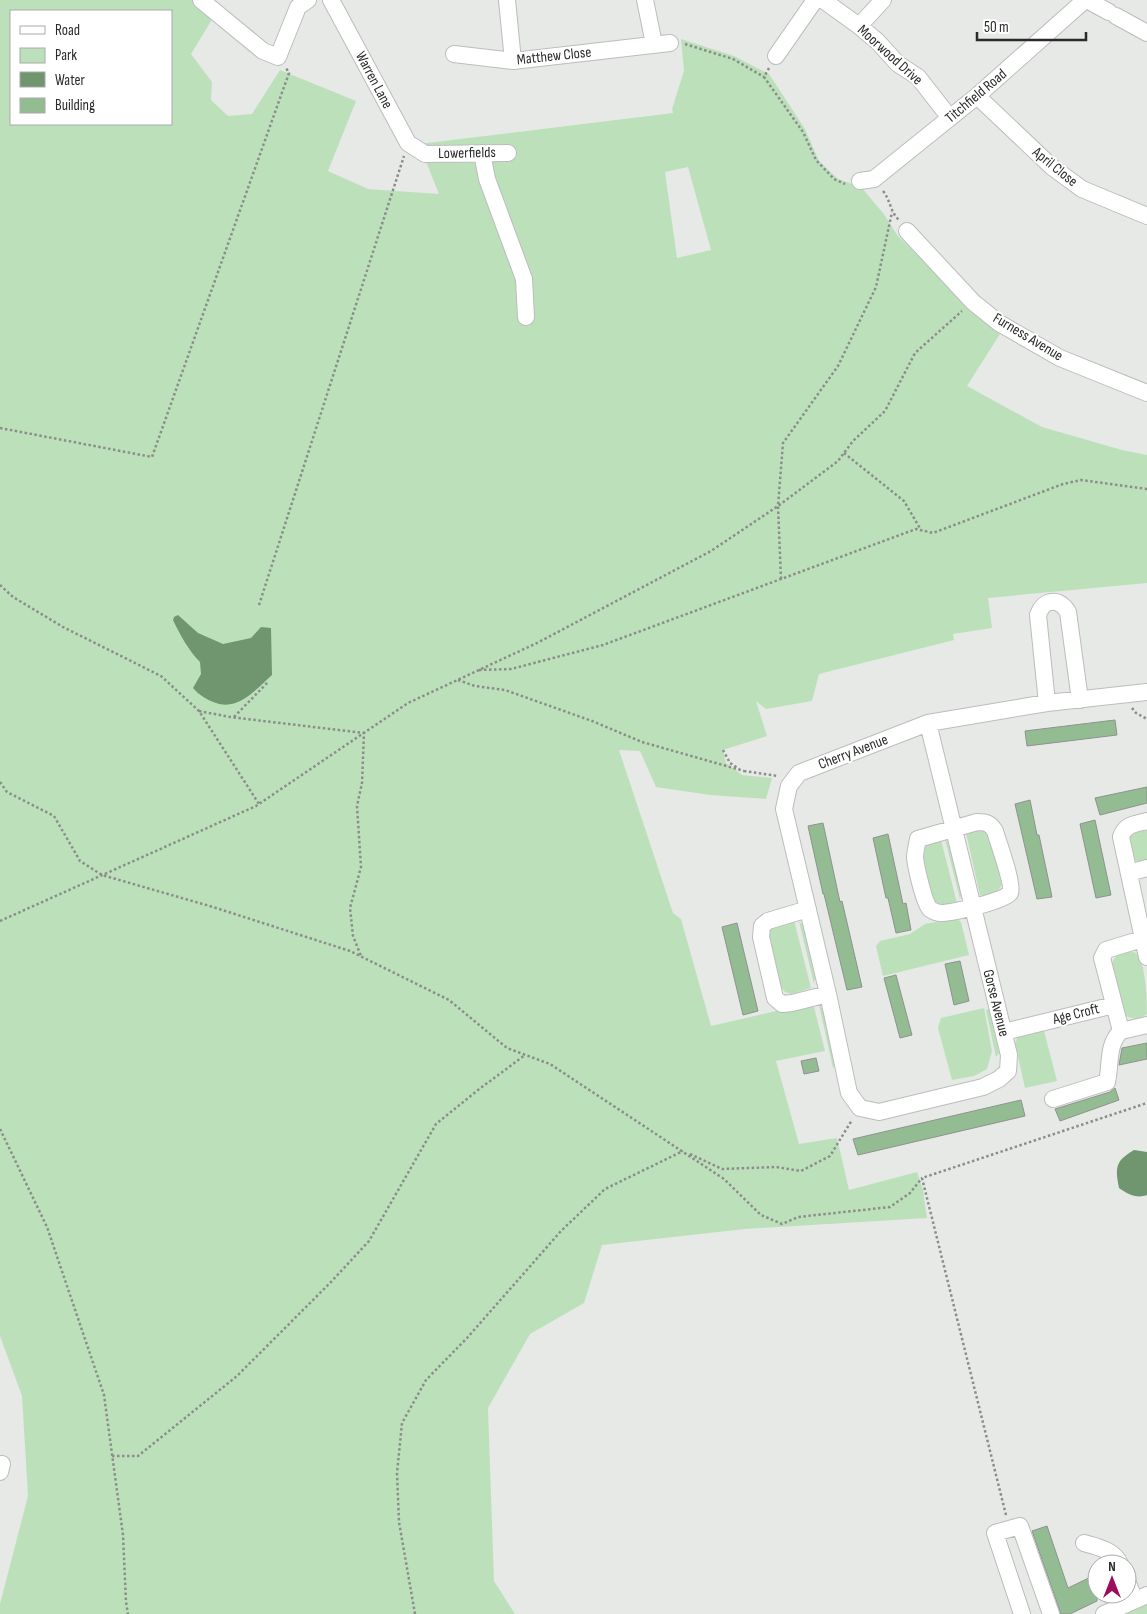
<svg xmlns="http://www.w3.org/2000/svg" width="1147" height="1614" font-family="'Sofia Sans Condensed',sans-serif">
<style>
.green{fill:#bce1ba;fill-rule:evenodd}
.water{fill:#6f966e}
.building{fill:#94bc93;stroke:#8f928f}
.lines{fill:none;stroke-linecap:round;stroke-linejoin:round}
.minor-casing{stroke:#bbbdbb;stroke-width:18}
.path{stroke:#8b8d8b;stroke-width:2.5;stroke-dasharray:2.5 2.5;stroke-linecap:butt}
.minor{stroke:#fff;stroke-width:16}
.labels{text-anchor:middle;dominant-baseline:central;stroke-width:4;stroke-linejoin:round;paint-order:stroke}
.street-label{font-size:15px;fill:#292a29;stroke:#fff}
</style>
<rect width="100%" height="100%" fill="#e6e9e6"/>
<path class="green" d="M0,0H195L216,13L191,54L212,82L211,100L228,116L252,114L280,70L356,101L328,171L368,189L439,194L419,144L673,113L672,109L684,71L681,39L734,56L769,74L805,129L819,161L838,179L861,187L883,213L898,236L988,324L1000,334L967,386L1042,427L1122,450L1147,455V583L988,598L992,628L953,634L954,640L819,674L812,701L766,709L756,701L767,736L723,750L726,763L742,775L772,778L766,799L710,795L656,787L640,751L619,750L673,913L681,919L711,1026L807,1004L814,1007L825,1051L776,1061L799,1144L837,1138L849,1190L917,1172L923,1190L927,1218L745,1229L602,1245L584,1303L530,1334L488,1408L494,1581L515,1614H0V1604L28,1496L22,1396L0,1336ZM11,11H171V124H11ZM688,167L711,250L677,258L665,172Z
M1147,826V861H1137L1131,859C1126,835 1126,837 1147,826Z
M982,828L991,836L1002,885L995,894L980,895L966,833Z
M940,836L957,903L936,906L930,902L921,845Z
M945,839L949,844L962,893L960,899Z
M956,918L961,922L969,955L883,976L876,946L880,941L910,934L925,924Z
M794,920L811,988L791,994L785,992L779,985L767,935L768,927Z
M799,921L803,925L815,978L814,984Z
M1130,951C1133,952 1135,952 1137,954C1146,964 1147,1001 1147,1014C1139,1020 1134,1020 1124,1015L1111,964L1116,956Z
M819,1005L822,1008L836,1065L833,1068Z
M984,1008L992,1051L987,1069L974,1076L952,1080L938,1028L941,1018Z
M989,1009L999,1053L996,1057L986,1010Z
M1044,1031L1057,1081L1025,1088L1015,1043L1018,1036Z
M1147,1601V1614H1115Z"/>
<path class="water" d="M178,615L198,633L223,644L251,638L261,627L271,628L272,675C256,689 239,711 216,703C207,700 199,695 193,688L201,674L200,662C189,651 180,635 173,620L174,617Z
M1134,1150L1147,1152V1195C1136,1199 1128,1194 1119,1188C1115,1168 1115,1161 1134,1150Z"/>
<path class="building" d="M1115,720L1117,735L1027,746L1025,731Z
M1147,787V803L1100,815L1095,798Z
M1030,800L1037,835H1039L1052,897L1037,899L1015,804Z
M1095,820L1111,895L1096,898L1080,824Z
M823,823L840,902L842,901L862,987L847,990L824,894H823L808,826Z
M888,834L903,904L906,903L911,930L896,933L888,898H886L873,838Z
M737,923L758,1011L743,1015L722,927Z
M960,961L969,1001L954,1005L945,964Z
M896,975L912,1035L900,1038L884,978Z
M1147,1043V1059L1119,1065L1122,1048Z
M816,1058L819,1071L804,1074L801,1061Z
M1115,1088L1119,1100L1060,1121L1055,1109L1110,1092Z
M1021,1100L1025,1116L858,1155L853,1139Z
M1047,1526L1068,1588L1097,1574V1601L1070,1614H1061L1032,1531Z"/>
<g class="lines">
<g class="minor-casing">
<path id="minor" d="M201,0L263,51L278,57L298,7L308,0
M331,0L408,143L425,154L508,153
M507,0L513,61
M645,0L654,44
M823,0L859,26L877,41L898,64L918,77L950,118
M1087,0L1109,12
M1116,16L1147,33
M859,26L883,0
M454,54L513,61L670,43
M776,56L815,0
M977,96L1052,167L1082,189L1147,216
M482,153L487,179L524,279L526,317
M860,181L874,179L977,96L1085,0
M907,231L973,302L999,323L1060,358L1147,393
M1047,703L1038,615C1044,598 1059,598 1068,612L1080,700
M928,723L1009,1055L1008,1071L999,1079L983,1087L879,1112L860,1108L849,1093L828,994L784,809L789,786L799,773L928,723L1047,703L1147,692
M1147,821C1135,824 1125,824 1121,837L1147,957
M977,822C986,822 990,823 995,831C998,842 1014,885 1010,893C1006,901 951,913 941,913C937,913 933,911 930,909C924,903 916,867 915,858C915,852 917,845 918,839Z
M1129,873L1147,868
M808,909L768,921L762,926L761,937L775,998L782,1004L792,1003L828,994
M1142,939L1106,950L1102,958L1121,1031L1147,1025
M1004,1032L1114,1005
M1053,1099L1107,1082C1111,1064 1107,1044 1121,1031
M0,1472L2,1464
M1084,1543C1098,1547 1114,1550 1120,1564
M1127,1581L1135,1600
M1022,1614L995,1533L1020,1526L1051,1614
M1104,1614L1147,1595"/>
</g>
<path class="path" d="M685,44L733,59L764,77
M769,68L764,77L803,132L816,160L834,179L845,184
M883,191C891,201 890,212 899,220
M0,428L152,457L289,73L286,68
M844,453L904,501L921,530
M781,579L778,506L783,443L838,366L876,287L892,212
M0,585L13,597L63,627L161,676L199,711L259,804
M259,605L404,156
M479,670L511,669L603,645L916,529L933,533L1063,484L1081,480L1147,489
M458,680L475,686L505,690L592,721L642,742L744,771
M1132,708L1136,713L1147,719
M199,711L230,717L364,733L362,783L357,806L361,867L350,908L353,936L361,956
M234,717L268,682
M723,750L730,763L739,769
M744,771L778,776
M0,782L7,792L54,816L80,861L102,875L213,907L350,951L449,1000L507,1048L550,1064L724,1179L761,1215L782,1224L798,1217L890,1207L910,1193L922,1178
M0,921L256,806L408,703L537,643L711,551L778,506L838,461L853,441L885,411L915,353L962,311
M0,1129L47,1227L104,1395L123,1535L126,1602L128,1614
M690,1154L722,1169L776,1167L801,1171L830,1156L852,1120
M112,1456H138L237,1376L330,1283L369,1241L436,1124L478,1090L525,1055
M1006,1515L922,1178L1147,1103
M415,1614L399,1522L397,1473L402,1423L426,1380L467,1338L561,1231L605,1189L683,1151"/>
<use href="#minor" class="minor"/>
</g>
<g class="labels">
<g class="street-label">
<text transform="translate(890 55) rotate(42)">Moorwood Drive</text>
<text transform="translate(554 56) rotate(-6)">Matthew Close</text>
<text transform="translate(374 80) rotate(62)">Warren Lane</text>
<text transform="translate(976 96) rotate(-40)">Titchfield Road</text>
<text transform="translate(467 153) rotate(-1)">Lowerfields</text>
<text transform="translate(1055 167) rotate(39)">April Close</text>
<text transform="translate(1028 337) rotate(31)">Furness Avenue</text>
<text transform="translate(853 752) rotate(-21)">Cherry Avenue</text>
<text transform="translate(996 1003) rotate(76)">Gorse Avenue</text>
<text transform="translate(1076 1014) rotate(-14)">Age Croft</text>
</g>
</g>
<rect x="10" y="10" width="162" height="115" fill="#ffffff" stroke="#a9aaa9"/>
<rect x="20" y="26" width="25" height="8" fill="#ffffff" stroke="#a9aaa9"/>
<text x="55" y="35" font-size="15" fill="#292a29">Road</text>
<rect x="20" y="48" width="25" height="15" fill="#bce1ba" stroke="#a9aaa9"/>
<text x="55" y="60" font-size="15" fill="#292a29">Park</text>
<rect x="20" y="72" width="25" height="15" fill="#6f966e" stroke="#a9aaa9"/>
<text x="55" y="85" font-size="15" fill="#292a29">Water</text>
<rect x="20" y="98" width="25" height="15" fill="#94bc93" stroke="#a9aaa9"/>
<text x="55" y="110" font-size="15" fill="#292a29">Building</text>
<g transform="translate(1112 1579)"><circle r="24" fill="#ffffff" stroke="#a9aaa9"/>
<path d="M0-4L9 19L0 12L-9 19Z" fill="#9b0e5e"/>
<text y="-8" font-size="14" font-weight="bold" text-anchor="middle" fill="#292a29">N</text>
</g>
<path d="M977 32v8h109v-8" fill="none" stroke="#292a29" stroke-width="2.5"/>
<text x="984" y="32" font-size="15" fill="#292a29" stroke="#ffffff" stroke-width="4" paint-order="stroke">50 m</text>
</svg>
